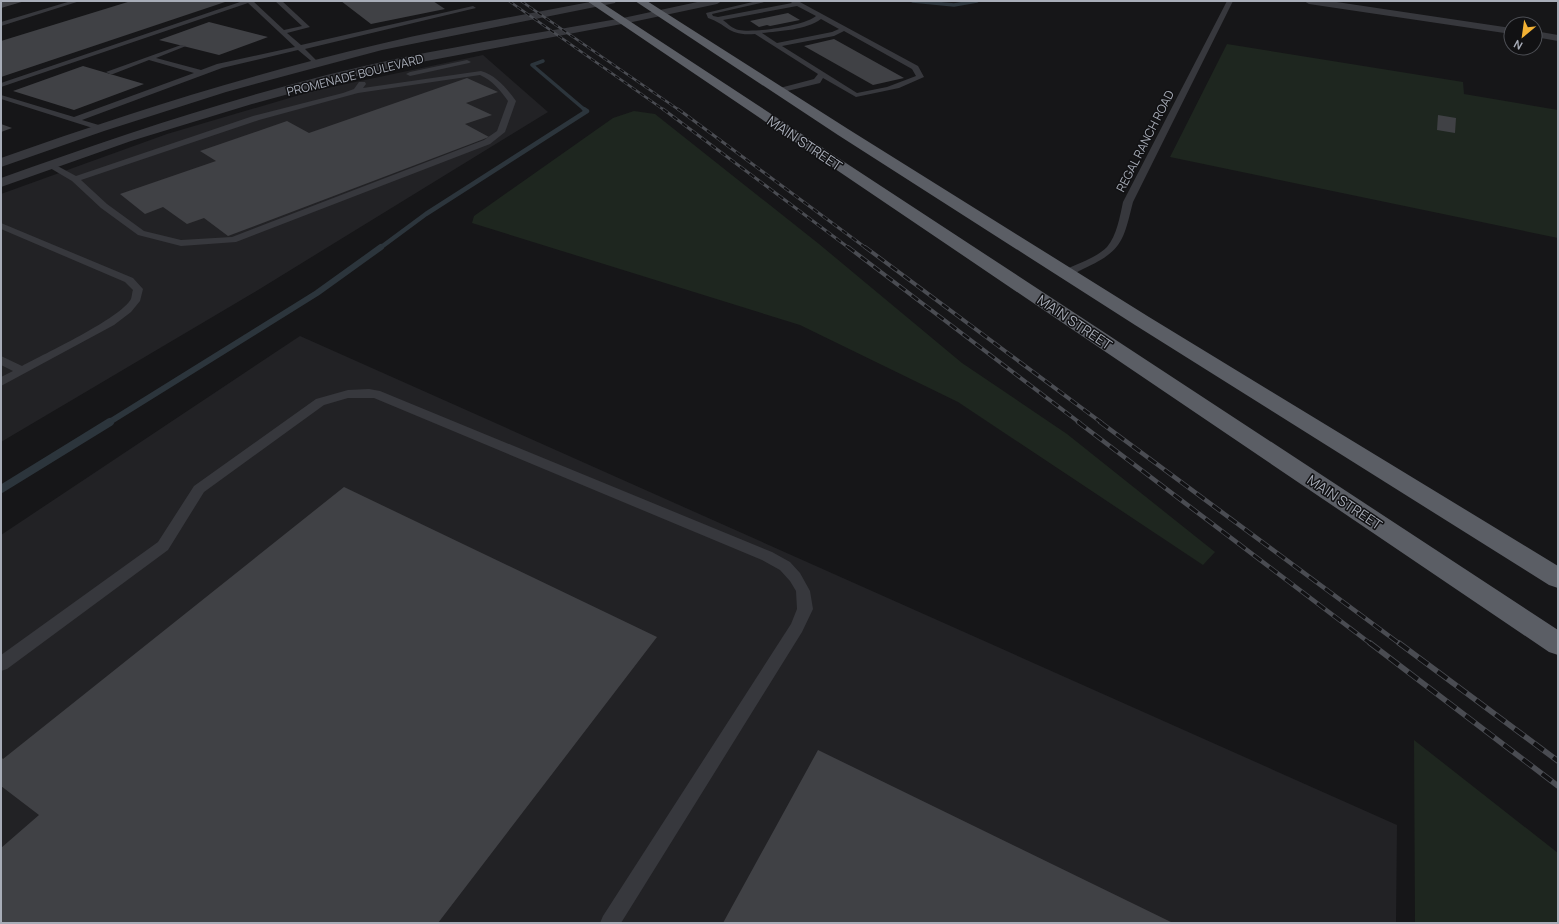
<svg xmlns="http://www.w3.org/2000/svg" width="1559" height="924" font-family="Manrope,sans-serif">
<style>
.built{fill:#222225}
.green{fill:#1e261f}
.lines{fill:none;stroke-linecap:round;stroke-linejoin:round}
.stream-far3{stroke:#2c353c;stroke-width:3.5}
.stream-far2{stroke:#2c353c;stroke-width:4.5}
.stream-far1{stroke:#2c353c;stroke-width:6}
.stream{stroke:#2c353c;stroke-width:8}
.building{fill:#404145}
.service{fill:#37383d;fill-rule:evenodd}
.minor{fill:#37383d;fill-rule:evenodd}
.tertiary{fill:#37383d;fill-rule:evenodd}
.trunk{fill:#5b5e65;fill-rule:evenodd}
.rail-far4-casing{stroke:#4a4c52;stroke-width:2.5}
.rail-far3-casing{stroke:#4a4c52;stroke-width:3}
.rail-far2-casing{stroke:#4a4c52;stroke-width:4}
.rail-far1-casing{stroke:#4a4c52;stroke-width:4.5}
.rail-casing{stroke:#4a4c52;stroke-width:5.5}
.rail-far4{stroke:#111113;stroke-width:1.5;stroke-dasharray:5;stroke-linecap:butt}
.rail-far3{stroke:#111113;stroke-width:2;stroke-dasharray:6;stroke-linecap:butt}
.rail-far2{stroke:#111113;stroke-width:2.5;stroke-dasharray:8;stroke-linecap:butt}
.rail-far1{stroke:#111113;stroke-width:3;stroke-dasharray:10;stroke-linecap:butt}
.rail{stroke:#111113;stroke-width:4;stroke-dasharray:12;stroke-linecap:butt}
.labels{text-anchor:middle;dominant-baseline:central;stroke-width:3;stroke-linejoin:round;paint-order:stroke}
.far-street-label{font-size:12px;fill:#a8adb8;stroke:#111113}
.street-label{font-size:14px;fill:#a8adb8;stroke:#111113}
</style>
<rect width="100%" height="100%" fill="#161618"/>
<path class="built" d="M483,55L548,112L253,293L1,442V194L167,134L313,91Z
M300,336L1397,825L1396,923H1V535Z"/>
<path class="green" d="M1227,44L1463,82L1464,94L1558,110V238L1170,157Z
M634,111L655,114L819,244L962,363L1067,434L1215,552L1203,565L958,402L800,325L472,223L474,216L613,118Z
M1414,740L1558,853V923H1415Z"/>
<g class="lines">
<path class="stream-far3" d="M913,1L954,5L977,1
M543,61L532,65L585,110"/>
<path class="stream-far2" d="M380,248L426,214L587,111L584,109"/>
<path class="stream-far1" d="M108,423L317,293L381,247"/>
<path class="stream" d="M1,489L110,422"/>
</g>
<path class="building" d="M1,1H25L1,8Z
M131,1H228L1,77V41Z
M341,1H433L445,9L371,24Z
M788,13L800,20L770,26L767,25L759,27L750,21Z
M209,22L268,37L219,55L159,40Z
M834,39L904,78L873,85L804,46Z
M83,66L144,84L74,110L13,91Z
M467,78L498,92L466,103L492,115L465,124L489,137L228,236L204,218L187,224L163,207L145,214L120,194L216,161L200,151L287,121L309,133Z
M1438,115L1456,118L1455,133L1437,130Z
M1,124L12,128L1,132Z
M344,487L657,637L438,923H1V848L39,815L1,786V757L3,759Z
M818,750L1173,923H723Z"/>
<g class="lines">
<path class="service" d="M71,1H80L1,26V22Z
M243,1H253L284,30L302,26L275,1H282L310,27L287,33L301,45L473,6L476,8L305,49L318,62L320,63L316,65L298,50L222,68L82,120L102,126L103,128L99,130L1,99V95L74,117L194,73L149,60L113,74H110L106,72L181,45L186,46L156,58L201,70L217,64L295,47L248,3L1,87V83Z
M757,1H769L712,14L713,16L718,17L792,3L790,1H798L918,66L924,77L899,88L856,97L823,78L820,83L779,93H776V89L814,79L818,74L755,34C727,36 729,25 708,18L706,13ZM797,6L816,16C804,26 754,33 739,30C733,29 728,24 723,20ZM821,19L839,29L832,32L777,43L762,33C780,31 806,30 821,19ZM844,31L912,69L916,76L887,87L857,93L782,46L834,36Z
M1227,1H1233L1133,202C1123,242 1122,251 1083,269C1077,272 1070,277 1062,275L1061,273L1062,271C1077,264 1096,258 1107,247C1117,235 1120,216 1123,202Z
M467,60L471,62L469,63L410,76L406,74L410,72Z
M481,71C496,75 507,89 516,101L505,132L490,144L236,242L181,246L138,235L101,208L72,181L45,165L46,163H52L76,176L253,116L343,93L354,89L359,82H365L366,84L363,88ZM480,75C492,80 501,91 508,101L497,131L484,140L232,237L181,240L144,231L107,204L81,180L259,120L358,93Z
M1,223L133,278L143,289L140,301L131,312L114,325L1,386V377L13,371L1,365V356L22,366C44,354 121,318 131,299C132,296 132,292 133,290L125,282L1,229Z
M369,389L380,391L772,552L790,562L800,573L810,591L813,609L802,632L621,923H600L603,916L791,624L797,609L796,591L790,581L780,570L762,560L374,398H348L324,405L204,492L168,550L7,669L1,671V655L158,542L194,486L316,399L348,390Z"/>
<path class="minor" d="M595,1L600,2L601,4L600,6L382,50L292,74L226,92L104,131L1,167V158C125,114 251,74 380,44C451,27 524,15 595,1Z
M1304,1H1330L1511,28V34L1309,4Z
M623,18L628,21L627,23L400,66L336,81L252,104L131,141L1,187V178C132,131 264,87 400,58C474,43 549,31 623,18Z
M1535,31L1558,35V41L1535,37Z"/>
<path class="tertiary" d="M595,1H616L615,3L596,7L591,4Z
M702,1H722L717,4L623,24L618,21L623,18Z"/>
<path class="trunk" d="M587,1H599L1558,630V655L1549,652Z
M635,1H647L848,129L1149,317L1558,566V588L1549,585L1135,325L838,135Z"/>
<g class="rail-far4-casing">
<path id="rail-far4" d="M509,1L664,110
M521,1L679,110"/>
</g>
<g class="rail-far3-casing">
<path id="rail-far3" d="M663,109L849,248
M678,109L866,248"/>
</g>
<g class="rail-far2-casing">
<path id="rail-far2" d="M848,247L1080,423
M865,247L1102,423"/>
</g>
<g class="rail-far1-casing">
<path id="rail-far1" d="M1078,422L1371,644
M1100,422L1400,644"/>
</g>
<g class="rail-casing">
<path id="rail" d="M1370,643L1558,786
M1399,643L1558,761"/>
</g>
<use href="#rail-far4" class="rail-far4"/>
<use href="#rail-far3" class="rail-far3"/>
<use href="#rail-far2" class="rail-far2"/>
<use href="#rail-far1" class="rail-far1"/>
<use href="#rail" class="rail"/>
</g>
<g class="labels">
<g class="far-street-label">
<text transform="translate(355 75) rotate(-14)">PROMENADE BOULEVARD</text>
<text transform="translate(1145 141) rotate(-63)">REGAL RANCH ROAD</text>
</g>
<g class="street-label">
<text transform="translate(805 143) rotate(34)">MAIN STREET</text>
<text transform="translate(1075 322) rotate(34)">MAIN STREET</text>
<text transform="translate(1345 502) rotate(34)">MAIN STREET</text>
</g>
</g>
<rect width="1559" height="924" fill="none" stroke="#a8adb8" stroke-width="4"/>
<g transform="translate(1523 36) rotate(209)"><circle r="19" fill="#111113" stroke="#4d4f55"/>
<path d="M0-3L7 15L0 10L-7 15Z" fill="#f2b134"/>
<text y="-6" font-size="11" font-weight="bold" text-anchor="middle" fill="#a8adb8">N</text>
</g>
</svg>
